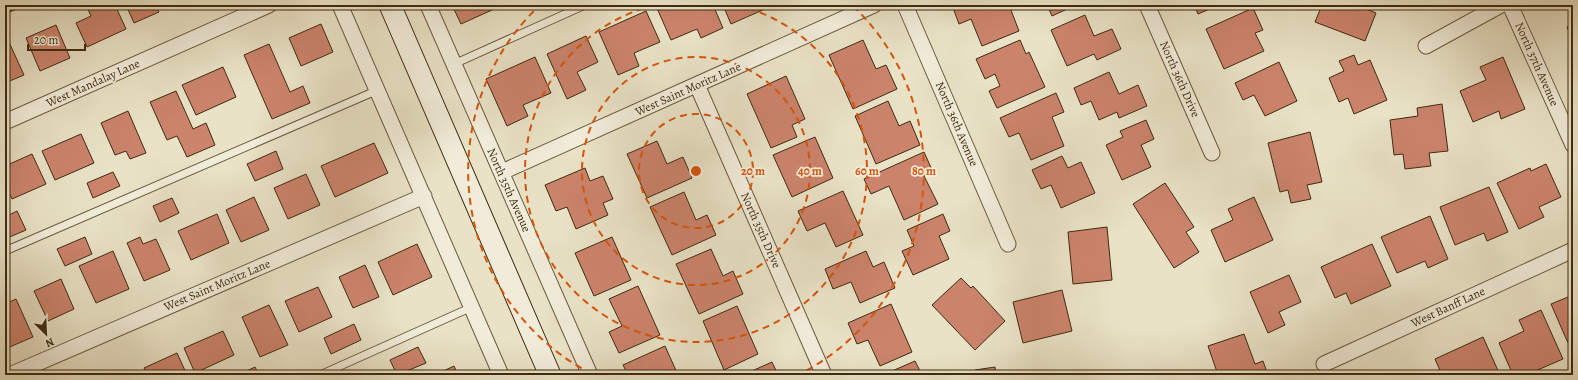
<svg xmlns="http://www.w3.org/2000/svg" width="1578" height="380" font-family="Alegreya,serif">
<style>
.building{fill:#cb836c;stroke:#3f2b0e}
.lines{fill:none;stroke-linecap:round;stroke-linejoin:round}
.service-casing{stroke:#6a593c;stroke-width:9}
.minor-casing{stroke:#6a593c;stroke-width:17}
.secondary-casing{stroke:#3f2b0e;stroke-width:23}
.service{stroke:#f1ecda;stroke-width:7}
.minor{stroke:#f1ecda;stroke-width:15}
.secondary{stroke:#f1ecda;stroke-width:21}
.ring{fill:none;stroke:#d7540c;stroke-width:2;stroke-dasharray:7 5}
.labels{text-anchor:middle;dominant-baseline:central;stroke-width:3.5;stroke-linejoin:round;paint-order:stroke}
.street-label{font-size:12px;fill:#3f2b0e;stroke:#f1ecda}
.centre{fill:#d7540c;stroke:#f1ecda;stroke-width:2}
.ring-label{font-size:12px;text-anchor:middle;font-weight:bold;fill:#d7540c;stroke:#f1ecda;stroke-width:3.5;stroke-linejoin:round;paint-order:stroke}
</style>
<rect width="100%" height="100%" fill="#e9e2c6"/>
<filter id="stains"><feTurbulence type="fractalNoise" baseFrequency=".005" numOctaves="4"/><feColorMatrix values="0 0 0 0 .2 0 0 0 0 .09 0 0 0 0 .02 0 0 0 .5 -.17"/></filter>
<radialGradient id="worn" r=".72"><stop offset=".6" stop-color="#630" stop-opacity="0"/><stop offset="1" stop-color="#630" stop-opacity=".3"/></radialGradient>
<path class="building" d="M5,5H26L5,14Z
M86,5H115L126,29L87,47L76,23L91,16Z
M126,5H155L159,12L134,23Z
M452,5H503L461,24Z
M658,5H713L723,28L701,38L697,29L671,40L656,6Z
M723,5H774L731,24Z
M952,5H1009L1019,31L982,46L971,19L959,24Z
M1047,5H1076L1052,16Z
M1194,5H1219L1198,14Z
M1322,5H1363L1362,7L1376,13L1365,41L1315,22Z
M1253,8L1263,30L1255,33L1264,51L1224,69L1206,29Z
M646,11L660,42L634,53L639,66L618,75L599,32Z
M1085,15L1094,36L1112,29L1121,49L1097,60L1094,54L1067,66L1051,30Z
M321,24L333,52L301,66L289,38Z
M1573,24V42L1567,27Z
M56,25L70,58L40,71L26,38Z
M586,36L598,62L577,72L586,90L567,99L547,54Z
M8,40L24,75L5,83V41Z
M863,40L876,69L886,65L897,89L853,109L829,55Z
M1020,40L1026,54L1029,52L1045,87L997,108L989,91L1000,86L995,74L985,79L976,59Z
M269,44L290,92L303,86L310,103L272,119L244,55Z
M1354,55L1358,65L1370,60L1387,100L1354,114L1348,98L1339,102L1329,78L1344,71L1339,61Z
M535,57L551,93L523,105L528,116L507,126L486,79Z
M1503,57L1525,109L1501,119L1499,111L1473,122L1460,91L1486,80L1480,67Z
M1279,62L1297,101L1265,116L1254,95L1243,100L1235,83Z
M223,67L236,97L196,115L182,85Z
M1109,72L1119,94L1138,85L1147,106L1119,118L1117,112L1099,120L1091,101L1081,105L1074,88Z
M786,76L805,119L792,125L797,137L771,148L747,94Z
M176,91L193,129L206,123L215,145L187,157L177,136L167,140L150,102Z
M1056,93L1064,112L1052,117L1064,146L1031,160L1019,133L1009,137L1000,118Z
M888,101L899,126L910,121L920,145L876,164L855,116Z
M1442,104L1448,151L1429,153L1431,166L1405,169L1403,154L1394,155L1390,120L1418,116L1417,108Z
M128,111L146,153L130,159L126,151L115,155L101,123Z
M1146,120L1154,139L1141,145L1151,167L1122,180L1106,145L1123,137L1120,131Z
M1310,132L1322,182L1307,185L1311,199L1291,203L1288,190L1280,192L1268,143Z
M81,134L94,163L55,180L42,151Z
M815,137L833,178L792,197L773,155Z
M657,141L667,164L683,157L692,178L647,198L627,154Z
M374,143L388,173L335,197L321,166Z
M276,151L283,169L255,181L247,164Z
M924,152L933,172L924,176L938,204L904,220L889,186L871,194L864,179Z
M32,154L46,184L12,199L5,184V166Z
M1062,156L1068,168L1081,162L1095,193L1061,208L1051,185L1041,189L1032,170Z
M1546,164L1561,197L1539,207L1544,217L1519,229L1497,183L1530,168L1531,171Z
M585,168L590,181L603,176L613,199L603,203L608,215L576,229L567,207L556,211L545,185Z
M113,172L120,186L93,198L87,183Z
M306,174L320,205L288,219L274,188Z
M1165,183L1194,227L1186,232L1199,252L1174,268L1133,204Z
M1489,187L1508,232L1487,241L1484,233L1455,245L1440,207Z
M843,191L863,235L836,247L825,223L807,231L798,211Z
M684,192L696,220L707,215L716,235L672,255L650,207Z
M254,197L269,230L241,242L226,210Z
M1254,197L1273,240L1225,262L1211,230L1233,220L1228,209Z
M172,198L179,213L160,222L153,206Z
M17,211L26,230L5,239V217Z
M217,214L229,243L191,260L178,231Z
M943,214L950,231L939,236L949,259L913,275L902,251L914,246L907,230Z
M1430,216L1448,259L1428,268L1425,261L1397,273L1381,237Z
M1107,227L1112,280L1073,284L1068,232Z
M85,237L92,254L65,266L57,249Z
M140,237L143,244L156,239L170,270L144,281L127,243Z
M612,237L631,280L594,296L575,253Z
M417,244L432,277L393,295L378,262Z
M1372,244L1391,286L1351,304L1346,293L1335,298L1321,267Z
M711,249L723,276L733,271L743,294L699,314L676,264Z
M113,251L129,289L96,303L79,266Z
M866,251L873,267L884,262L895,288L860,303L851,282L833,289L825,269Z
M365,265L379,297L353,308L339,277Z
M1289,275L1301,302L1279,312L1285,325L1268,333L1250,292Z
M961,278L971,288L973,286L1005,321L975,350L932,305Z
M61,279L74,309L48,321L34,291Z
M638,286L660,335L619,353L609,332L622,326L609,299Z
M318,287L332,317L299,332L285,301Z
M1062,290L1072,331L1023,343L1013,302Z
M1573,295V340L1568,343L1551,304Z
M16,299L33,337L5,349V304Z
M891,304L912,352L880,366L868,340L857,344L848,323Z
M269,305L288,345L260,357L242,317Z
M737,306L758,354L724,370L703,321Z
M1541,310L1563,359L1526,375H1513L1499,343L1524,331L1519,320Z
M354,324L361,340L331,354L324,338Z
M223,331L234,355L195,373L184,348Z
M1244,334L1255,364L1263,361L1268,375H1218L1208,346Z
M1483,337L1500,375H1442L1435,359Z
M665,346L678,375H628L623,365Z
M418,347L426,363L397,375L390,360Z
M177,353L187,375H148L144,368Z
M915,361L922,375H883Z
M772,362L778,375H743Z
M454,366L458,375H435Z
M255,367L259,375H238Z
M995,367L996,375H975V370Z
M126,370L128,375H115Z
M1132,371V375H1103V372Z"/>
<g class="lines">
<g class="service-casing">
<path id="service" d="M454,64L585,5
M5,251L378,90
M320,375L472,307"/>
</g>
<g class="minor-casing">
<path id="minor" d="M340,5L501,375
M428,5L590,375
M905,5L1008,244
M1147,5L1212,153
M1510,5L1573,145
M1426,46L1501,5
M697,85L824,375
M5,122L269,5
M502,172L874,5
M1324,364L1573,250
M10,375L424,196"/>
</g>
<g class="secondary-casing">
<path id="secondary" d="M390,5L550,375"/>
</g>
<use href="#service" class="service"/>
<use href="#minor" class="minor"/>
<use href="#secondary" class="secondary"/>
</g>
<g class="ring">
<circle cx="696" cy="171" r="57"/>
<circle cx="696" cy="171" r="114"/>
<path d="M737 5A171 171 0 1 1 655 5"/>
<path d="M592 374A228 228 0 0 1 539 6M853 6A228 228 0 0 1 800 374"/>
</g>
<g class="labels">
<g class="street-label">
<text transform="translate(1537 64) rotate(66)">North 37th Avenue</text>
<text transform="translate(1180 79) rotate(66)">North 36th Drive</text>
<text transform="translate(93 83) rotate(-24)">West Mandalay Lane</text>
<text transform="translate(688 89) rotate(-24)">West Saint Moritz Lane</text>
<text transform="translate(957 124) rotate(67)">North 36th Avenue</text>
<text transform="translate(509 190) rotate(66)">North 35th Avenue</text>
<text transform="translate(761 230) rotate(66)">North 35th Drive</text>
<text transform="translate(217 285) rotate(-23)">West Saint Moritz Lane</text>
<text transform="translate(1448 307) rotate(-25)">West Banff Lane</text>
</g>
</g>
<circle cx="696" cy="171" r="6" class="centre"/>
<g class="ring-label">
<text x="753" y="175">20 m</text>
<text x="810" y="175">40 m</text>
<text x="867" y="175">60 m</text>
<text x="924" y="175">80 m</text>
</g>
<rect width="1578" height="380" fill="none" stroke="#e9e2c6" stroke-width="20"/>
<rect x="6" y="6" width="1566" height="368" fill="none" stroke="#3f2b0e" stroke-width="2"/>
<rect x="10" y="10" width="1558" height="360" fill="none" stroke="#3f2b0e"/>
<g transform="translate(46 334) rotate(156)" stroke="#f1ecda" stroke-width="3" paint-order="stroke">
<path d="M0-3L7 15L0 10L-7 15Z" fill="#3f2b0e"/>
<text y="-6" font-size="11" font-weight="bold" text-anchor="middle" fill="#3f2b0e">N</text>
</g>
<path d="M28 44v6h57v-6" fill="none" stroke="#3f2b0e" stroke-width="2"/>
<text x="34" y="44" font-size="12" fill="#3f2b0e" stroke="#f1ecda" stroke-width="3" paint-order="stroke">20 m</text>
<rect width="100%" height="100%" filter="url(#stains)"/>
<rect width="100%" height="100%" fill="url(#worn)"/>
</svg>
